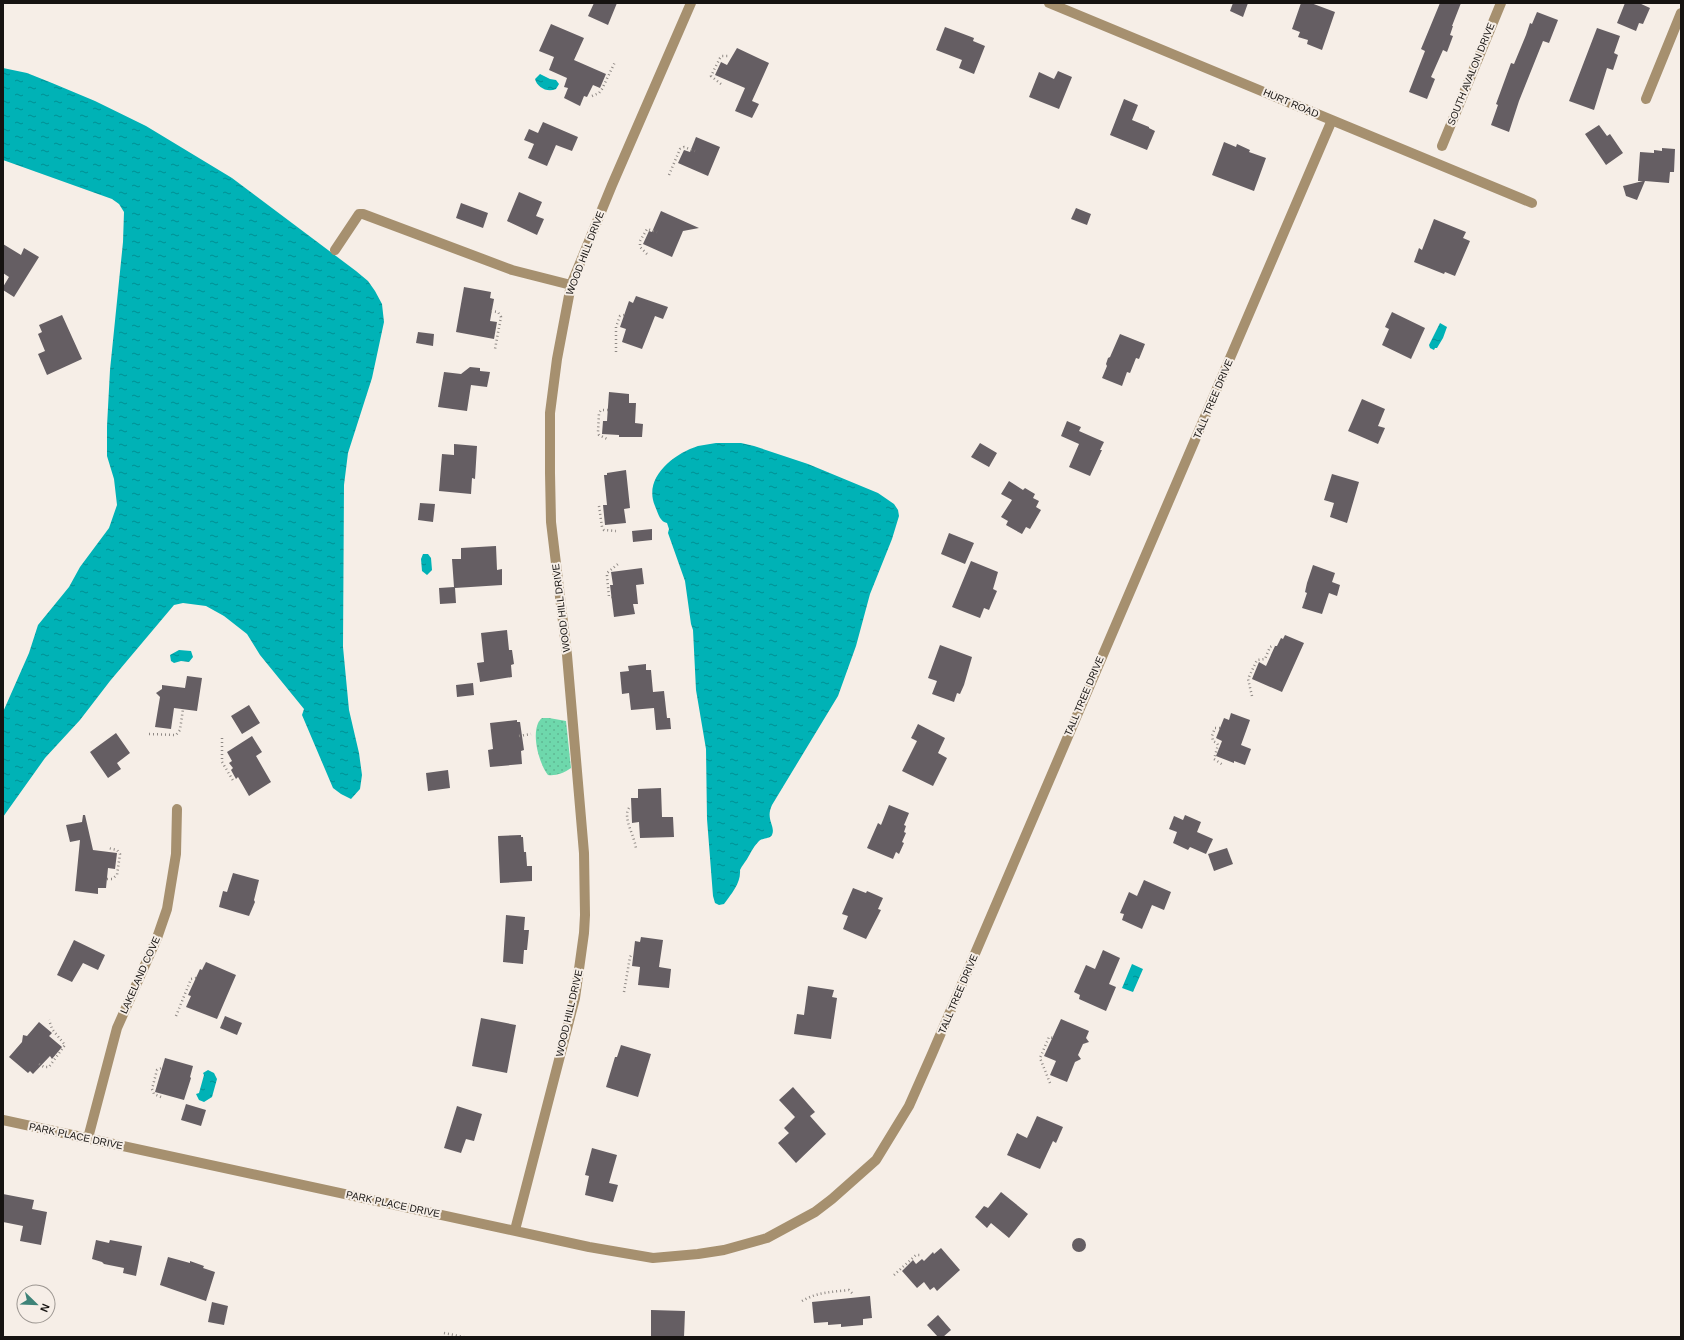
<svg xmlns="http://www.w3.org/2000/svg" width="1684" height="1340" font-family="Arial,sans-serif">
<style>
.green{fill:url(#green-dots)}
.water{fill:url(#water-ripples)}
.building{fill:#655e63}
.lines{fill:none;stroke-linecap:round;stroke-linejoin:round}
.path{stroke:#8f8985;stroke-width:2.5;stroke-dasharray:1 3;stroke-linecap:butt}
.minor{stroke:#a6906f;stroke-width:10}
.labels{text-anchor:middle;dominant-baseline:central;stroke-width:4;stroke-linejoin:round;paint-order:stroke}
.street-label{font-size:10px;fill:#161311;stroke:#f6eee7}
</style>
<defs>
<pattern id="green-dots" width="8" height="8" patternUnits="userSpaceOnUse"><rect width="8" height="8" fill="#6ed8ac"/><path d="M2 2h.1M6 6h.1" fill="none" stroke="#5fb893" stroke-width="1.8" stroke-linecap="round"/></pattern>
<pattern id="water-ripples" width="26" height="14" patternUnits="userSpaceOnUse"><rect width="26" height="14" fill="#00b2b6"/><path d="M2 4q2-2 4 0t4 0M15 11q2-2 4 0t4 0" fill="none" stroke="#019093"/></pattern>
</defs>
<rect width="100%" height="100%" fill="#f6eee7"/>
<path class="green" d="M542,718H549L566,721L571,768C564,773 556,776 548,775C539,764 529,729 542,718Z"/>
<path class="water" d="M3,68L27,73L52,83L95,101L146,126L232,178L356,271L368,281L375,291L382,304L384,322L372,378L348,453L344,485L343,647L349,710L359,753L362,775L360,789L351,799L341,794L333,788L302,715L304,709L260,655L247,634L224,616L206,606L183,603L174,605L110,681L80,720L45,758L3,817V712L29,653L38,625L69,587L80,567L109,528L117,505L114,479L107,456V426L110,370L123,242L124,212L119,204L112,199L3,160Z
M540,74L550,79L556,80L559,84L556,89C547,93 537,87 535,79Z
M1440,323L1447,327L1443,338L1437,348H1435L1434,350L1430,348L1429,345Z
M716,443H741L754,446L808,464L878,493L894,504L898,510L899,516L892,539L870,594L856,646L838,696L772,805C765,820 776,826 772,835C770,839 762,838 759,841C752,848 750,855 745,862C743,865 742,866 740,870C741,883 732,893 724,904L719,905L715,903L713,896L707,819L706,749L696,690L693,630L691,624L685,581L668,533L669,529L667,523C660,522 658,513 655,506C643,478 673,454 698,446C704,445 710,444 716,443Z
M423,554H428L431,558L432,570L427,575L422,571L421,559Z
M179,650L191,651L193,657L189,662L181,661L174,663L171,661L170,655Z
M1132,964L1143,969L1133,992L1122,988Z
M208,1070L214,1073L217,1079L212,1097L204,1102L199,1100L196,1094L199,1093L204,1075L203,1073Z"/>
<path class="building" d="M594,3H617L608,25L588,16Z
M1233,3H1248L1243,17L1230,11Z
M1301,3H1311L1335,12L1322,50L1307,44L1308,40L1298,37L1300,32L1292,29Z
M1440,3H1461L1452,26H1453L1450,35L1453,36L1447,52L1443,50L1431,77L1435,79L1427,99L1409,92L1425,51L1421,49Z
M1625,3H1639L1650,8L1643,24L1639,23L1636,31L1617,23Z
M1537,12L1558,20L1549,43L1543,41L1519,101L1509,132L1491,125L1498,105L1496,104L1511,63L1514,64L1526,35L1530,23L1532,24Z
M551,24L584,38L574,60L606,74L600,88L593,85L587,97L584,96L580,106L564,98L568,88L564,87L567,78L549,70L554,57L539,51Z
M945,27L974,38L973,41L985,46L974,74L959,68L962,60L936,50Z
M1597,28L1620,36L1614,53L1618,55L1613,70L1607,68L1594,110L1569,101Z
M737,48L769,63L752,101L759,104L752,118L735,111L745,88L715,75L721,62L727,65Z
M1058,71L1072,77L1059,109L1029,97L1039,72L1054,79Z
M1124,99L1138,105L1132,120L1149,127V128L1155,131L1147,150L1110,135Z
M543,122L578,137L572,151L556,145L547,166L528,158L534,144L524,140L529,129L538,133Z
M1599,125L1607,136L1610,134L1623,153L1606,165L1585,134Z
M696,137L720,147L708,176L678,163L684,150L690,152Z
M1224,142L1236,147L1237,144L1250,150L1249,152L1266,158L1254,191L1212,175Z
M1662,148L1675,149L1674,172H1670L1669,183L1645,181L1637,200L1626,196L1623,186L1643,181H1638L1640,152L1654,153V150L1662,151Z
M519,192L542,202L536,216L544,219L537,235L507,221Z
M461,203L488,213L483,228L456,218Z
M1076,208L1091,214L1087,225L1071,219Z
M661,211L699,228L683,231L672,257L643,244L649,231L652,232Z
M1434,219L1466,232L1463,238L1470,241L1455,276L1445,272L1444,274L1414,262L1419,248L1422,250Z
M3,244L21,255L24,248L39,257L14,297L3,290V287L9,277L3,273Z
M464,287L491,292L490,298L494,299L490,321L497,322L494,339L456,332Z
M636,296L668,307L663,319L655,316L642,349L622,342L626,329L620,327L629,301L633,303Z
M1392,312L1425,328L1411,359L1382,345L1389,329L1385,327Z
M62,315L82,359L47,375L38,354L45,351L38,334L42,332L39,325Z
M418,332L434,334L433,346L416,343Z
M1120,334L1145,344L1139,359L1136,358L1130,373L1127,372L1122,386L1102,378L1107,366L1106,364L1108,358L1110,357Z
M470,367L480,368V371L490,372L487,387L471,385L467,411L438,407L444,372L461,374Z
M609,392L629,394V403H636L635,423L643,424L642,437H619V435L602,434L603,421H607Z
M1362,399L1385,409L1378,426L1385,428L1378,444L1348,431Z
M1067,421L1081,427L1079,431L1104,442L1100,450H1102L1090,476L1069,467L1079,444L1061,436Z
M980,443L997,453L989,467L971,457Z
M454,444L477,446L475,479L472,478L471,494L439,491L442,454L454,455Z
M626,470L630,508L624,509L626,523L605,525L603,505H607L604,475H607V473Z
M1332,474L1359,482L1347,523L1330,517L1334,503L1324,500Z
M1009,481L1023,490L1025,488L1035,494L1033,498L1039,501L1036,507L1041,510L1030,529L1026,527L1022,534L1006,525L1008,521L1001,517L1012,500L1001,494Z
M420,503L435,504L433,522L418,520Z
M652,529V540L633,542L632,531Z
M949,533L974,543L965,564L941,554Z
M496,546L497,570L502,569V585L455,588L456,603L440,604L439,588L454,587L452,559H461V548Z
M971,561L998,572L993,589L997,591L989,610L984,608L980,618L952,607Z
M1313,565L1335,573L1332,582L1340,585L1337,596L1329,593L1322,614L1302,608L1307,593L1305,592L1307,583Z
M642,568L644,584L636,585L638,604H633L635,614L614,617L610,585H613L611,572Z
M507,630L509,650H512L514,664L511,665L512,677L480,682L477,663L484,662L481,633Z
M1285,635L1304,643L1282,692L1252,679L1259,662L1266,666L1275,646H1277L1281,638L1283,639Z
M940,645L972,657L964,685L960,694L957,693L954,702L932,694L937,681L928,678Z
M646,664V670H651L653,692L664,691L667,718H670L671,729L656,730L654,708L631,710L629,693L622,694L620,672L629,671L628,666Z
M187,676L202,678L197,711L174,708L171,729L155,727L160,697L156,693L162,689V685L185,688Z
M473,683L474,695L457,697L456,685Z
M249,705L260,723L242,734L231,716Z
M1231,713L1250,720L1241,745L1251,749L1245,765L1234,761V763L1216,756L1222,741L1216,738L1224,718L1229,720Z
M517,720V722H520L524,750L521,751L522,764L490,767L488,750L493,749L490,723Z
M918,724L945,738L938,753L947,758L933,786L902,771L917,741L911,738Z
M116,733L130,753L117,763L121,769L108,778L90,752Z
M252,736L262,752L256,756L271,782L249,796L238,777L236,779L231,770L233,768L229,763L232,761L227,752Z
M448,770L450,788L428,791L426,773Z
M661,788L662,817H673L674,837L640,838L639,822L632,823L631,798H638V789Z
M889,805L909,813L904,825L906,826L904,832L906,833L902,842L904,843L899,854L896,852L893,859L867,848L878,823L881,825Z
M83,815H85L93,850L117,853L115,869L108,868L106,888H98V894L75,891L80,840L70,842L66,825L82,822Z
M1185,815L1201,822L1197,832L1213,839L1206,854L1190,847L1188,850L1173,843L1177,832L1169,829L1174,816L1183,820Z
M521,835V837H523L524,852H526L527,866H532V881L500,883L498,836Z
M1227,848L1233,864L1214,871L1208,854Z
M233,873L259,880L254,900L255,902L249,916L219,907L223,891L227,892Z
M1144,880L1171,892L1164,910L1152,905L1142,929L1122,920L1124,914L1120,913L1129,892L1137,896Z
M853,888L866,893L867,891L883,898L878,909L881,910L866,939L843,929L848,916L842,914Z
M506,915L525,917L524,930H529L527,950H524L523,964L503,962Z
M641,937L663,940L659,967L671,969L669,988L638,985L640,967L632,966L635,941L640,942Z
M74,940L105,955L98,970L83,963L72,982L57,975Z
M1103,950L1120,958L1109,984L1116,987L1106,1011L1079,999L1080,995L1074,992L1086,965L1095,969Z
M206,962L236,975L217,1019L186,1007L191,996L188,995L200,969L202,970Z
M808,986L834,990L832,997L837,998L831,1039L794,1034L797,1014L804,1015Z
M225,1016L242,1023L237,1035L220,1028Z
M481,1018L516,1025L507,1073L472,1066Z
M1061,1019L1089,1031L1086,1038L1089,1042L1083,1044L1078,1055L1081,1059L1075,1062L1067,1082L1050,1075L1056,1061L1044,1056Z
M39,1022L52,1033L49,1036L62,1047L52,1059L50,1056L33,1074L30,1071L28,1073L9,1057L22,1042L23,1035L27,1036Z
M621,1045L651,1054L638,1097L606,1087L615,1057H617Z
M165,1058L193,1066L190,1077L191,1078L184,1100L155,1092Z
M793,1087L815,1112L810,1116L826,1134L796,1163L778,1143L789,1133L784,1128L795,1117L779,1100Z
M186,1104L206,1110L201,1126L181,1120Z
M457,1106L482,1114L474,1141L466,1139L461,1153L444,1148Z
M1037,1116L1063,1127L1056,1143L1053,1141L1040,1169L1007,1155L1017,1133L1027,1138Z
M592,1148L617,1155L609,1183L618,1185L613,1202L585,1195L589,1176L585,1175Z
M1001,1192L1028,1214L1009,1238L991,1223L987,1228L975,1217L984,1206L988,1208Z
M3,1194L34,1200L32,1209L47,1212L41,1245L20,1241L23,1226L3,1222Z
M1072 1245a7 7 0 1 1 14 0a7 7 0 1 1-14 0Z
M96,1240L109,1243L110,1240L142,1246L136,1276L123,1273L124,1268L104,1264L102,1262L92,1259Z
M941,1248L960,1270L937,1291L934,1287L930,1290L924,1282L917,1288L902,1271L913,1260L916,1264L922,1259L924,1261L933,1252L934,1254Z
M168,1257L190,1263V1261L204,1266L203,1268L215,1272L206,1301L160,1285Z
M870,1296L872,1318L863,1319V1325L841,1327V1324L828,1325V1322L814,1323L812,1302Z
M212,1302L228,1306L224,1325L208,1322Z
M651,1310L685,1311L684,1337H651Z
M938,1315L951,1330L943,1337H938L927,1325Z"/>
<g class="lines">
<path class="path" d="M721,84L711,76L720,58L722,56H728
M592,96L599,93L602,89L615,62
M669,175L680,149L684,147L695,151
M647,254L640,247V241L647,229L657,232
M491,311L498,312L501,317L495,349
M616,352V327L620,316L624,315
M608,410H601L599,413L598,432L599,435L609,440
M599,506L602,527L604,530L616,531
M612,597H609L607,576V573L618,564
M1252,696L1248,679L1256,662L1257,660L1265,659L1270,647L1274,645
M1220,728H1215L1212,736L1213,741L1217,743L1218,745L1214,759L1223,765
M149,734L176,735L180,730L183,709
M519,736L531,734
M222,738V762L234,782
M629,808C622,818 636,838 636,850
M107,879H112L117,875L120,854L117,850L108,848
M624,992L630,957L632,954
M176,1016L191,979L196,978
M39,1064L44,1067H49L65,1045L52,1029L49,1020
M1050,1083L1040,1058L1049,1037L1053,1038
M161,1097L154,1094L152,1089L157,1070L162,1068
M894,1275L916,1255H921
M802,1301C817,1292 832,1292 849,1290L853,1294
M444,1333L464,1337"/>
<path class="minor" d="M1049,3L1532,203
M1646,99L1681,13
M1442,146L1501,3
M335,250L359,214H363L512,270L571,285
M3,1120L589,1247L653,1258L698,1254L724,1250L767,1238L815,1212L832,1199L876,1160L909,1106L932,1054L1332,120
M88,1138L117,1028L157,938L167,909L176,854L177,809
M515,1230L575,998L584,933L585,915L584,853L567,655L551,522L550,473V413L557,359L571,285L612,185L691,3"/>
</g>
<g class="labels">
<g class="street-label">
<text transform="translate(1471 74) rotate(-68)">SOUTH AVALON DRIVE</text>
<text transform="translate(1291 103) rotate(23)">HURT ROAD</text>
<text transform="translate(585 253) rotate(-69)">WOOD HILL DRIVE</text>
<text transform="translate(1213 399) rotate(-67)">TALL TREE DRIVE</text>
<text transform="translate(561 608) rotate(-97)">WOOD HILL DRIVE</text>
<text transform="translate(1084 696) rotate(-67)">TALL TREE DRIVE</text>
<text transform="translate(140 975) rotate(-66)">LAKELAND COVE</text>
<text transform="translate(958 994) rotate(-67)">TALL TREE DRIVE</text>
<text transform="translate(569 1013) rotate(-77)">WOOD HILL DRIVE</text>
<text transform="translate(76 1136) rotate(12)">PARK PLACE DRIVE</text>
<text transform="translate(393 1204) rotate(12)">PARK PLACE DRIVE</text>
</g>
</g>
<rect width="1684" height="1340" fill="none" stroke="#161311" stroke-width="8"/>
<g transform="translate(36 1304) rotate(113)"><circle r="19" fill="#f6eee7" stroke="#9c9691"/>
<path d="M0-3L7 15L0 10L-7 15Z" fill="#3e8378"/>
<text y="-6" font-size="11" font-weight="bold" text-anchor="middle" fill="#161311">N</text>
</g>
</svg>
